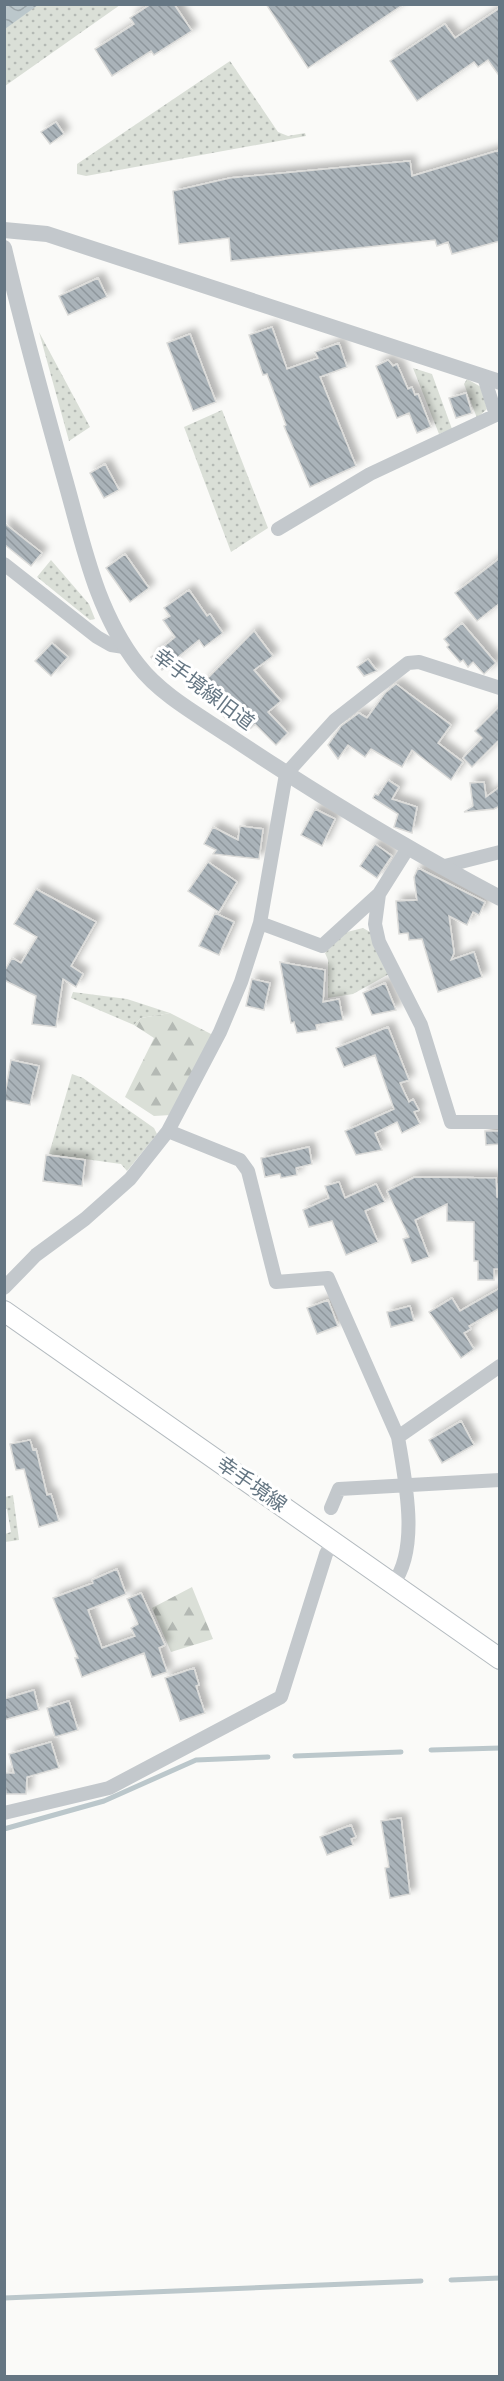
<svg xmlns="http://www.w3.org/2000/svg" width="504" height="2381" font-family="'PT Sans','Noto Sans JP',sans-serif">
<style>
.green{fill:url(#green-dots)}
.forest{fill:url(#forest-firs)}
.water{fill:url(#water-waves)}
.lines{fill:none;stroke-linecap:round;stroke-linejoin:round}
.stream{stroke:#bbc7cb;stroke-width:5}
.building{fill:url(#building-back-hatch);stroke:#dcdcda;stroke-width:1.5;filter:url(#shadow)}
.secondary-casing{stroke:#b3babf;stroke-width:22}
.minor{stroke:#c3c8cc;stroke-width:14}
.tertiary{stroke:#c3c8cc;stroke-width:16}
.secondary{stroke:#fff;stroke-width:20}
.labels{text-anchor:middle;dominant-baseline:central;stroke-width:6;stroke-linejoin:round;paint-order:stroke}
.street-label{font-size:20px;fill:#657683;stroke:#fff}
</style>
<defs>
<pattern id="green-dots" width="8" height="8" patternUnits="userSpaceOnUse" patternTransform="scale(1.5)"><rect width="8" height="8" fill="#dadfd7"/><path d="M2 2h.1M6 6h.1" fill="none" stroke="#b4b9b4" stroke-width="1.8" stroke-linecap="round"/></pattern>
<pattern id="forest-firs" width="22" height="20" patternUnits="userSpaceOnUse" patternTransform="scale(1.5)"><rect width="22" height="20" fill="#dadfd7"/><path d="M5 1l3.5 6h-7zM16 11l3.5 6h-7z" fill="#b4b9b4"/></pattern>
<pattern id="water-waves" width="16" height="10" patternUnits="userSpaceOnUse" patternTransform="scale(1.5)"><rect width="16" height="10" fill="#bbc7cb"/><path d="M0 5q4-4 8 0t8 0" fill="none" stroke="#9ca6aa"/></pattern>
<pattern id="building-back-hatch" width="6" height="6" patternUnits="userSpaceOnUse" patternTransform="scale(1.5)"><rect width="6" height="6" fill="#aab3b9"/><path d="M-1 5l2 2M0 0l6 6M5-1l2 2" fill="none" stroke="#8e969c"/></pattern>
<filter id="shadow"><feDropShadow dx="5.5" dy="-5.5" stdDeviation="3" flood-color="#0004"/></filter>
</defs>
<rect width="100%" height="100%" fill="#fafaf8"/>
<path class="green" d="M37,5H120L5,86L4,29Z
M230,61L278,132L288,136L305,133L306,136L86,176L77,174V164Z
M39,332L90,427L69,441Z
M413,368L432,374L452,429L439,434Z
M467,379L481,387L487,409L477,418L464,384Z
M222,410L268,528L231,552L184,427Z
M51,560L89,604L95,619L90,620L37,577Z
M363,928L370,932L389,974L353,994L328,998V960L325,953L343,933Z
M73,992L127,999L170,1013L141,1018L134,1025L71,998Z
M72,1074L83,1078L154,1128L157,1134L127,1171L121,1164L49,1154Z
M13,1495L19,1540L5,1542V1534L11,1532L7,1509H5V1497Z"/>
<path class="forest" d="M170,1013L213,1035L171,1115L154,1116L125,1097L154,1038L134,1025L141,1018Z
M192,1587L213,1639L171,1652L152,1608Z"/>
<path class="water" d="M5,4H38V5L5,29Z"/>
<g class="lines">
<path class="stream" d="M431,1750L500,1748
M295,1756L401,1752
M4,1829L104,1801L196,1760L268,1757
M451,2280L500,2278
M4,2298L421,2281"/>
</g>
<path class="building" d="M151,4H174L192,31L154,55L151,51L112,76L95,49L134,24L130,18Z
M266,4H404L308,68Z
M500,8V77L488,60L478,67L474,62L417,101L390,61L445,24L455,38Z
M56,122L64,134L50,144L41,132Z
M500,150V241L452,254L448,242L437,246L435,240L231,261L229,238L179,244L173,191L230,178L410,161L412,176Z
M98,278L107,297L68,315L59,296Z
M272,327L287,369L318,358L315,352L339,343L347,367L320,377L356,466L310,487L284,426L286,425L267,374L263,375L249,335Z
M190,334L216,402L193,411L167,343Z
M388,360L393,366L397,364L408,389L412,387L415,395L418,394L431,427L417,433L409,413L397,418L376,366Z
M466,393L472,413L456,418L449,398Z
M105,464L119,490L104,498L90,473Z
M4,523L42,553L31,566L4,544Z
M125,554L149,588L130,602L106,568Z
M500,558V603L477,621L455,593Z
M189,590L207,616L210,614L223,633L204,647L199,640L162,670L151,657L175,637L163,620L170,616L164,608Z
M462,623L496,663L484,674L473,662L468,667L463,660L460,662L447,647L449,645L444,639Z
M254,631L273,656L254,670L281,701L268,712L288,733L276,745L255,724L249,730L233,713L226,719L217,709L223,704L203,683Z
M52,643L68,657L51,676L35,661Z
M368,659L377,671L364,676L357,667Z
M396,684L451,725L438,743L463,762L451,780L412,750L402,767L371,749L365,757L348,745L338,759L328,745L341,726L359,713L367,718L385,693Z
M500,706V739L472,767L463,758L482,738L475,731Z
M388,780L399,787L392,799L417,807L412,833L394,827L398,814L373,798L375,794L378,795Z
M484,782L486,797L500,787V806L494,809L464,812L473,806L470,783Z
M315,809L335,819L322,846L301,835Z
M240,826L263,829L259,859L213,854L216,850L204,844L213,827L238,840Z
M375,844L392,856L377,878L360,866Z
M208,862L237,882L219,912L188,891Z
M418,868L485,902L479,915L473,912L467,925L449,916L454,953L451,960L474,952L482,977L438,992L422,939L409,940L408,933L399,934L396,901L417,900L414,877Z
M36,889L96,922L71,966L83,974L76,987L63,979L56,1027L32,1024L36,996L4,980V972L12,958L21,963L37,937L14,924Z
M215,913L234,922L219,955L199,946Z
M280,962L325,970L323,1002L339,999L343,1020L316,1025L317,1030L297,1033L294,1022L291,1023Z
M252,979L270,983L264,1010L246,1006Z
M385,983L396,1010L372,1015L363,993Z
M388,1027L409,1080L400,1083L409,1102L413,1099L419,1110L414,1112L420,1124L402,1133L397,1122L375,1133L382,1150L356,1155L345,1131L394,1109L375,1055L344,1067L336,1048Z
M11,1060L39,1066L30,1105L4,1100Z
M485,1131H500V1144L486,1145Z
M309,1147L312,1164L296,1168L297,1175L281,1178L280,1174L265,1177L261,1158Z
M46,1155L85,1160L82,1186L43,1181Z
M415,1177L496,1178L497,1197H500V1269H494V1280H478V1261H474V1222L447,1221V1204L415,1220L429,1257L412,1263L403,1239L409,1237L387,1191Z
M339,1182L345,1198L376,1184L385,1202L365,1211L378,1242L346,1255L332,1221L309,1227L303,1210L329,1198L325,1186Z
M500,1288V1308L469,1326L471,1329L464,1333L474,1349L461,1358L429,1312L452,1298L460,1311Z
M328,1300L338,1326L317,1334L307,1308Z
M410,1306L414,1321L391,1327L387,1312Z
M461,1421L474,1445L442,1463L429,1440Z
M30,1440L33,1450L36,1449L47,1495L51,1494L59,1521L39,1527L24,1469L16,1470L10,1444Z
M117,1569L126,1594L88,1610L102,1648L135,1636L131,1628L138,1624L127,1599L141,1593L165,1645L159,1648L167,1672L152,1677L144,1653L82,1677L75,1658H78L53,1598L93,1583L92,1580Z
M194,1668L199,1685L196,1686L205,1713L180,1721L165,1678Z
M34,1690L39,1710L4,1720V1699Z
M69,1701L78,1730L55,1737L47,1708Z
M51,1742L59,1768L27,1777L26,1794H6L4,1773H14L9,1754Z
M401,1818L410,1894L390,1898L385,1868L389,1867L381,1821Z
M351,1825L356,1837L351,1839L353,1845L327,1855L320,1837Z"/>
<g class="lines">
<g class="secondary-casing">
<path id="secondary" d="M4,1311L500,1659"/>
</g>
<path class="minor" d="M278,529L370,474L496,415L484,377
M4,564L97,637L111,645L124,647
M441,867L500,852
M379,894L375,924L379,942L421,1025L451,1122H500
M260,923L322,946L379,894L408,848
M168,1131L240,1160L248,1171L276,1282L328,1278L398,1437
M4,1288L36,1255L85,1219L130,1179L168,1131L220,1032L241,982L260,923L286,774L335,720L408,663L419,662L500,688
M331,1508L339,1489L500,1480
M393,1584C420,1548 405,1480 398,1437L500,1366
M4,1813L109,1788L281,1697L326,1554L333,1541"/>
<path class="tertiary" d="M4,230L47,234L500,382
M4,248C22,325 43,401 64,476C83,542 95,610 138,665C161,695 200,716 231,737C318,795 407,849 500,898"/>
<use href="#secondary" class="secondary"/>
</g>
<g class="labels">
<g class="street-label">
<text transform="translate(204 689) rotate(37)">幸手境線旧道</text>
<text transform="translate(252 1484) rotate(35)">幸手境線</text>
</g>
</g>
<rect width="504" height="2381" fill="none" stroke="#657683" stroke-width="12"/>
</svg>
